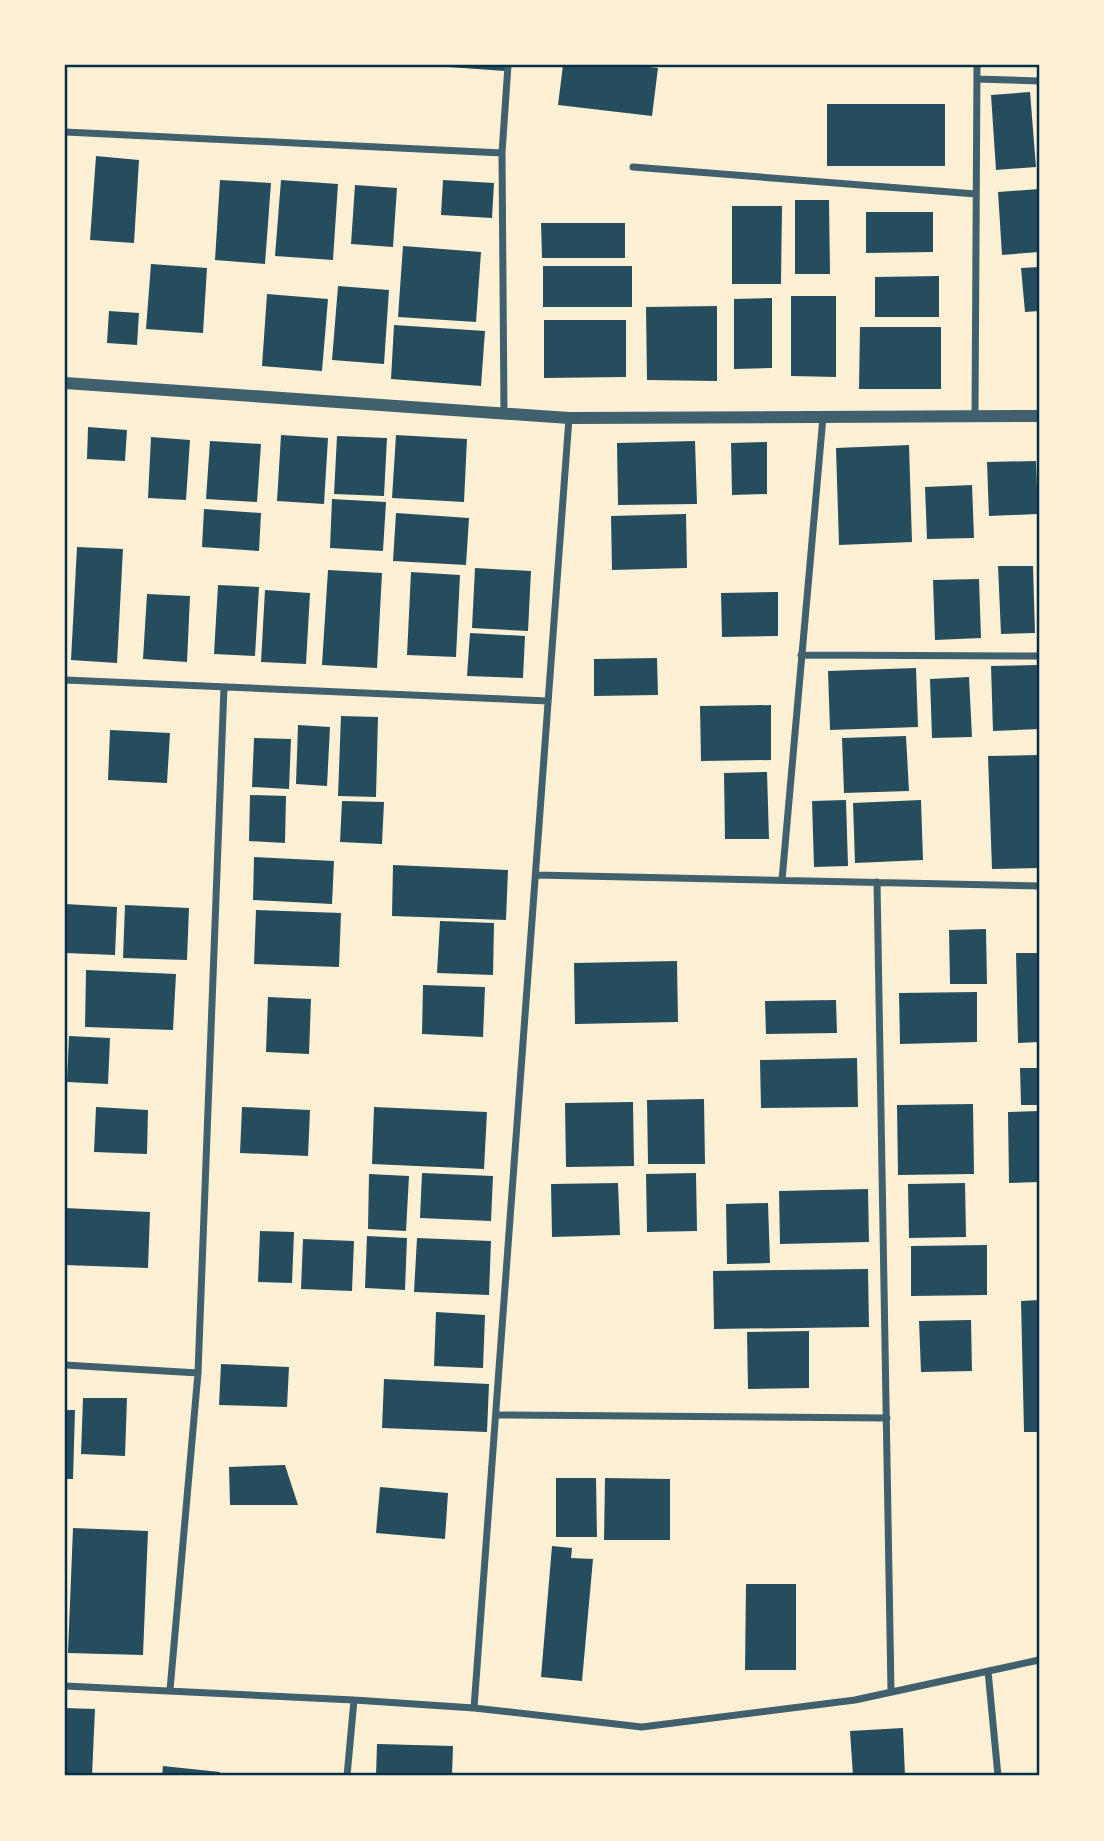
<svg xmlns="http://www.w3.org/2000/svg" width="1104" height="1841" font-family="Helvetica,sans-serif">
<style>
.building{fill:#264d5e}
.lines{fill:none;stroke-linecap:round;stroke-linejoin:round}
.minor{stroke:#3f606c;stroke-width:7}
.tertiary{stroke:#3f606c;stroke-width:12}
.neatline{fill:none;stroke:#003049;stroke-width:2.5}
</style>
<rect width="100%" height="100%" fill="#fdf0d5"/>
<path class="building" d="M448,65H505V71L448,67Z
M563,65H633L658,68L652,116L558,105Z
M1030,92L1036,167L996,170L991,95Z
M827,104H945V166H827Z
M96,156L139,160L134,243L90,240Z
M220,180L271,183L265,264L215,260Z
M281,180L338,184L333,260L275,256Z
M443,180L494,183L492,218L441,215Z
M355,185L397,188L393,247L351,244Z
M1039,189V252L1002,255L998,192Z
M795,200H829L830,274H795Z
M732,206H782L781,284H732Z
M866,212H933V252L866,253Z
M541,223H625V258H542Z
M403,246L481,252L476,322L398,317Z
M151,264L207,268L203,333L146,329Z
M543,266H632V307H543Z
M1039,267V311L1025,312L1021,268Z
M939,276V317H875V277Z
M338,286L389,290L384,364L332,360Z
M267,294L328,299L322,371L262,366Z
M791,296H836V377L791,376Z
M772,298V368L734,369V299Z
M717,306V381L647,380L646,307Z
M109,311L139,313L137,345L107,343Z
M544,320H626V377L544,378Z
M394,325L485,331L481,386L391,379Z
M860,327H941V389H859Z
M88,427L127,430L125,461L87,459Z
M281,435L328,438L324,504L277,501Z
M396,435L467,439L464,502L392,498Z
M337,436L387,438L384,496L334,494Z
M151,437L190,440L186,500L148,498Z
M210,441L261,444L257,502L206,499Z
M695,441L697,504L618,505L617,443Z
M767,442V494L732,495L731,443Z
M909,445L912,542L839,545L836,448Z
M1036,461L1038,514L989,516L987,462Z
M972,485L974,538L927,539L925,487Z
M332,499L386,502L383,551L330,548Z
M204,509L261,513L259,551L202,547Z
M396,513L469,518L466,565L393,561Z
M686,514L687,568L612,570L611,516Z
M77,547L123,549L117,663L71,660Z
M998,566H1033L1035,633L1001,634Z
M475,568L531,571L528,631L472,628Z
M328,570L382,573L377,668L322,665Z
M411,572L460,575L456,657L407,655Z
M979,579L981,638L935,640L933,580Z
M218,585L259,587L255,656L214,654Z
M265,590L310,593L306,664L261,662Z
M778,592V636L722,637L721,593Z
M147,594L190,596L187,662L143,659Z
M470,633L525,636L523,678L467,676Z
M657,658L658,695L594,696V659Z
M1037,665L1039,729L993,731L991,666Z
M916,668L918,727L830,730L828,671Z
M969,677L972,737L932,738L930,679Z
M771,705V760L701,761L700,706Z
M341,716L378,717L376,797L338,796Z
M298,725L330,727L327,786L296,784Z
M110,730L170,733L167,783L108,780Z
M906,736L909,791L844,793L842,738Z
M254,738L291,739L289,789L252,787Z
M1039,755V868L992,869L988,756Z
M767,772L769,839H725L724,773Z
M250,795L286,796L285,843L249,841Z
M846,800L848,866L814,867L812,801Z
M921,800L923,860L855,863L853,803Z
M342,801L384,802L382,844L340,842Z
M254,857L334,861L332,904L253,900Z
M393,865L508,870L506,920L392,916Z
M65,904L117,907L115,955L65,953Z
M125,905L189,908L187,960L123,958Z
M256,910L341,913L339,967L254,964Z
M440,921L494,923L493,975L437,973Z
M986,929L987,984H950L949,930Z
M1016,953H1039V1042L1018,1043Z
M677,961L678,1022L575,1024L574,963Z
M86,970L176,974L173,1030L85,1027Z
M423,985L485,987L483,1037L422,1034Z
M977,992V1042L900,1044L899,993Z
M268,997L311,999L309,1054L266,1052Z
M836,1000L837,1033L766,1034L765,1001Z
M69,1036L110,1038L108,1084L67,1082Z
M857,1058L858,1107L761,1108L760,1060Z
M1020,1068H1039V1105H1021Z
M704,1099L705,1164H648L647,1100Z
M633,1102L634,1166L566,1167L565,1103Z
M973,1104L974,1174L898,1175L897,1105Z
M96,1107L148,1110L147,1154L94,1152Z
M242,1107L310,1110L308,1156L240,1153Z
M374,1107L487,1112L484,1169L372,1164Z
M1039,1111V1182L1009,1183L1008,1112Z
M422,1173L493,1176L491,1221L420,1218Z
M696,1173L697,1231L647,1232L646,1174Z
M369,1174L409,1176L406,1231L368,1229Z
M618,1183L620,1235L552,1237L551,1184Z
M965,1183L966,1237L909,1238L908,1184Z
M868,1189L869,1242L780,1244L779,1191Z
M768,1203L770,1263L727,1264L726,1204Z
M65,1208L150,1212L148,1268L65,1265Z
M260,1231L294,1232L292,1283L258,1282Z
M367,1236L407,1238L405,1290L365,1288Z
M417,1238L491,1241L489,1295L414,1292Z
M303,1239L354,1241L352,1291L301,1289Z
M987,1245V1295L911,1296V1246Z
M868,1269L869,1327L714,1329L713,1271Z
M1039,1300V1432H1024L1021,1301Z
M436,1312L485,1315L483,1368L434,1366Z
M971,1320L972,1371L921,1372L919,1321Z
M809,1331V1388L748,1389L747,1332Z
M221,1364L289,1367L287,1407L219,1405Z
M384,1379L489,1384L487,1432L382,1428Z
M83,1398H127L125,1456L81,1454Z
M65,1410H75L73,1479H65Z
M285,1465L298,1505H230L229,1467Z
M556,1478H596L597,1537H556Z
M605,1478L670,1479V1540H604Z
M380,1487L448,1493L445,1539L376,1533Z
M73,1528L148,1531L143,1655L68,1653Z
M552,1546L572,1548L571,1558L593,1559L582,1681L541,1677Z
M746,1584H796V1670H745Z
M65,1708L95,1709L92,1776H65Z
M903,1728L905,1776H853L850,1731Z
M377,1744L453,1746L452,1776H376Z
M163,1766L220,1772V1776H162Z"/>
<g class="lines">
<path class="minor" d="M977,79L1039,81
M65,132L502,153
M633,167L976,194
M504,414L502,153L508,65
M975,416L977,65
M801,655L1039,656
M65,680L548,701
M536,875L1039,886
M782,880L823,417
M877,882L891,1691
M65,1365L198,1373
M496,1415L887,1418
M988,1671L998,1776
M65,1686L354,1700L474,1708L642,1727L855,1700L1039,1660
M170,1690L198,1373L224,687
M474,1708L569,418
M347,1776L354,1700"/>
<path class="tertiary" d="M65,383L569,418L1039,416"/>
</g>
<rect width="1104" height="1841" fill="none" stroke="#fdf0d5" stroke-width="133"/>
<rect x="66" y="66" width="972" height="1708" class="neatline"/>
</svg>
